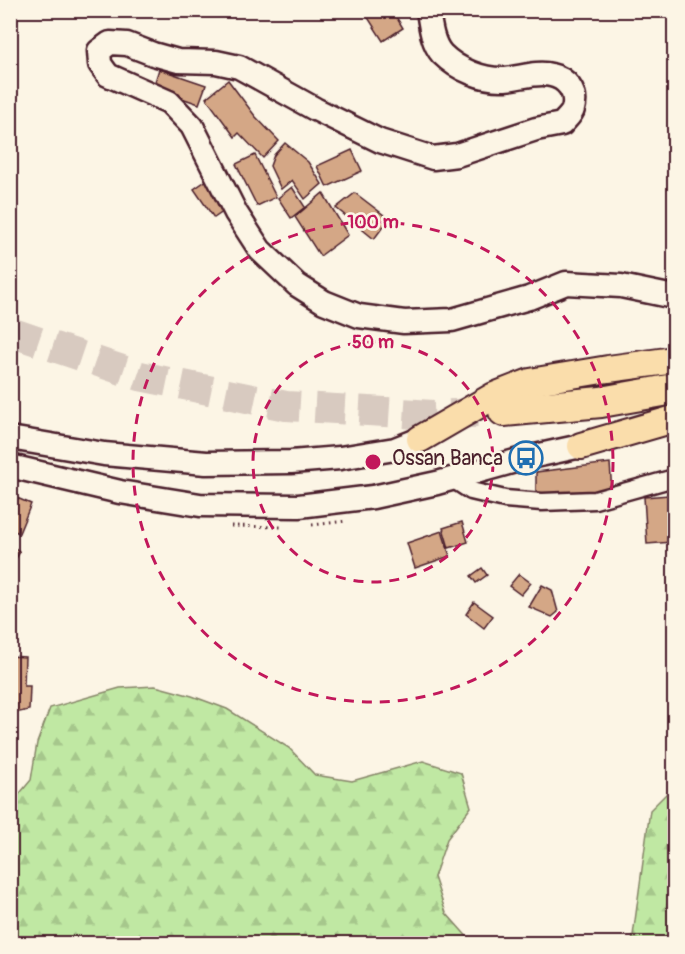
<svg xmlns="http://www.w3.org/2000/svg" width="685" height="954" font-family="Pangolin,sans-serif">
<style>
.forest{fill:url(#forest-firs);stroke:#858467;stroke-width:1.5}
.building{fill:#d4a786;stroke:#4a1f2b;stroke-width:1.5}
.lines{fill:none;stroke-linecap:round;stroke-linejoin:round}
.highway-tunnel{stroke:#d8cac0;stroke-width:30;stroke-dasharray:30 15;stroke-linecap:butt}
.street-casing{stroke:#4a1f2b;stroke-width:21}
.secondary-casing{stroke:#4a1f2b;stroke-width:27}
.primary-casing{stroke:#4a1f2b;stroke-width:30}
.highway-casing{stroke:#4a1f2b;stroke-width:34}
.path{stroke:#4a1f2b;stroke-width:3;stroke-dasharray:1.5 4.5;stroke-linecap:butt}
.street{stroke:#fcf5e5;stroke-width:16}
.secondary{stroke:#fcf5e5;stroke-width:22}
.primary{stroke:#faddab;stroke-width:26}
.highway{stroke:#faddab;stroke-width:30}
.ring{fill:none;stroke:#c2185b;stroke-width:3;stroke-dasharray:10 8}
.labels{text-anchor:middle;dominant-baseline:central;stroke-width:5;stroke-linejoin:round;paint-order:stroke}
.poi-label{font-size:21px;fill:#4a1f2b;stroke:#fcf5e5;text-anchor:end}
.centre{fill:#c2185b;stroke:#fcf5e5;stroke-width:3}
.ring-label{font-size:18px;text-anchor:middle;font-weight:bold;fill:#c2185b;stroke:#fcf5e5;stroke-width:5;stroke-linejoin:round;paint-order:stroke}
</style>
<defs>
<pattern id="forest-firs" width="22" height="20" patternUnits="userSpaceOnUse" patternTransform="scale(1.5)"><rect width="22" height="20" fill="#c0e8a3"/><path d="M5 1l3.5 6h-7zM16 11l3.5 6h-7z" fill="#a6c78c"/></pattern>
</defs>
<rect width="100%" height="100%" fill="#fcf5e5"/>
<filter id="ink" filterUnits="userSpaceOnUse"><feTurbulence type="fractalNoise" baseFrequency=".0167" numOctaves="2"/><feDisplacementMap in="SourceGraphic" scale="12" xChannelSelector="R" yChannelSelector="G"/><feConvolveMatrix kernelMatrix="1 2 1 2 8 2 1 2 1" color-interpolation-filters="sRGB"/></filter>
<g filter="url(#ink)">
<path class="forest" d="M155,686L192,696L227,709L289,748L315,775L352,781L423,761L461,773L471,807L447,839L434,877L446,913L470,940L476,943H11V804L31,780L37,743L50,708L120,688Z
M674,786V943H632L650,810Z"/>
<path class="building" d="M375,10H392L403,28L383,41L367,16Z
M159,69L206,85L199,104L153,88Z
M228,80L255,116L279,141L263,158L239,133L235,137L206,98Z
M285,143L308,162L322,184L305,199L292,180L281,189L270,166L274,155Z
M352,150L362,171L327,187L317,166Z
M255,155L276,197L257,206L236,164Z
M207,180L227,209L214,218L194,189Z
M292,187L305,207L291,218L278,198Z
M323,193L348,235L320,256L295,217Z
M355,193L389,219L374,239L336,208Z
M610,463L612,493L536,499V472Z
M10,495L31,504L19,533L10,529Z
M669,495L672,542L647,544L644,497Z
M462,522L468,542L449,548L443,528Z
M442,531L450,556L415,568L407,543Z
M10,544L20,552L10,568Z
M482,568L487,575L476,583L471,576Z
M519,574L531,583L521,595L509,586Z
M542,585L552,590L558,612L552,617L529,607Z
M474,602L493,616L484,628L466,614Z
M10,656L25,657L24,686H30L29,710L15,713L10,711Z"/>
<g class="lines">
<path class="highway-tunnel" d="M10,332L140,376L286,406L433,415L477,413"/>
<g class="street-casing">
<path id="street" d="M451,478L471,491L505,499L542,502L595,500L674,478"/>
</g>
<g class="secondary-casing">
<path id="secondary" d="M428,10C430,24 432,43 442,54C458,70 483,80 505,79C519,78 538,71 551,75C566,78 578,92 573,109C572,114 565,120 562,124L536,129L457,155L433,158L380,141L315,109L239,67L216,62L178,61L153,54L127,44L110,43L99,51L100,64L108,75L169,102L192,126L236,213L260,250L297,285L324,302L359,316L404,322L452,320L529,298L566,283L621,286L674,297
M10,438L104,454L206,463L291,462L340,458L395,449L420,439
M10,466L120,492L200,505L299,506L373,497L437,483L526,458L581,446"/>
</g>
<g class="primary-casing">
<path id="primary" d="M420,439L494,396L530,382L608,369L674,360
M581,446L674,419"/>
</g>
<g class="highway-casing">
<path id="highway" d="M504,411L601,402L674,389"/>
</g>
<path class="path" d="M312,525L347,521
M231,526L282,527"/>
<use href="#street" class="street"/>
<use href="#secondary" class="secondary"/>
<use href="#primary" class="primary"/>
<use href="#highway" class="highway"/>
</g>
</g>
<g class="ring">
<circle cx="373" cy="462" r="120"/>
<circle cx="373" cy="462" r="240"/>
</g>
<defs>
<g id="bus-ring" transform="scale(1.725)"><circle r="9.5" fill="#fcf5e5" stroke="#1f6fb2" stroke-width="1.5"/><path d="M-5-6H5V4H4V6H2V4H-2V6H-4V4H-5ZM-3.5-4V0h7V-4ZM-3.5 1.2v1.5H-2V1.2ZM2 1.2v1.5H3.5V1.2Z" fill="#1f6fb2"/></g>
</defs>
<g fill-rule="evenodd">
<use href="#bus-ring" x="526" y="458"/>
</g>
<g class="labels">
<g class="poi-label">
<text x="503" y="458">Ossan Banca</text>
</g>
</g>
<circle cx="373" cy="462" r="9" class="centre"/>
<g class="ring-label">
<text x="373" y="228">100 m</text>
<text x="373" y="348">50 m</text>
</g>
<rect width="685" height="954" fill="none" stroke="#fcf5e5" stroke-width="36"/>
<rect x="18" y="18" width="649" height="918" fill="none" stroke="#4a1f2b" stroke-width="2" filter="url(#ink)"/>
</svg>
